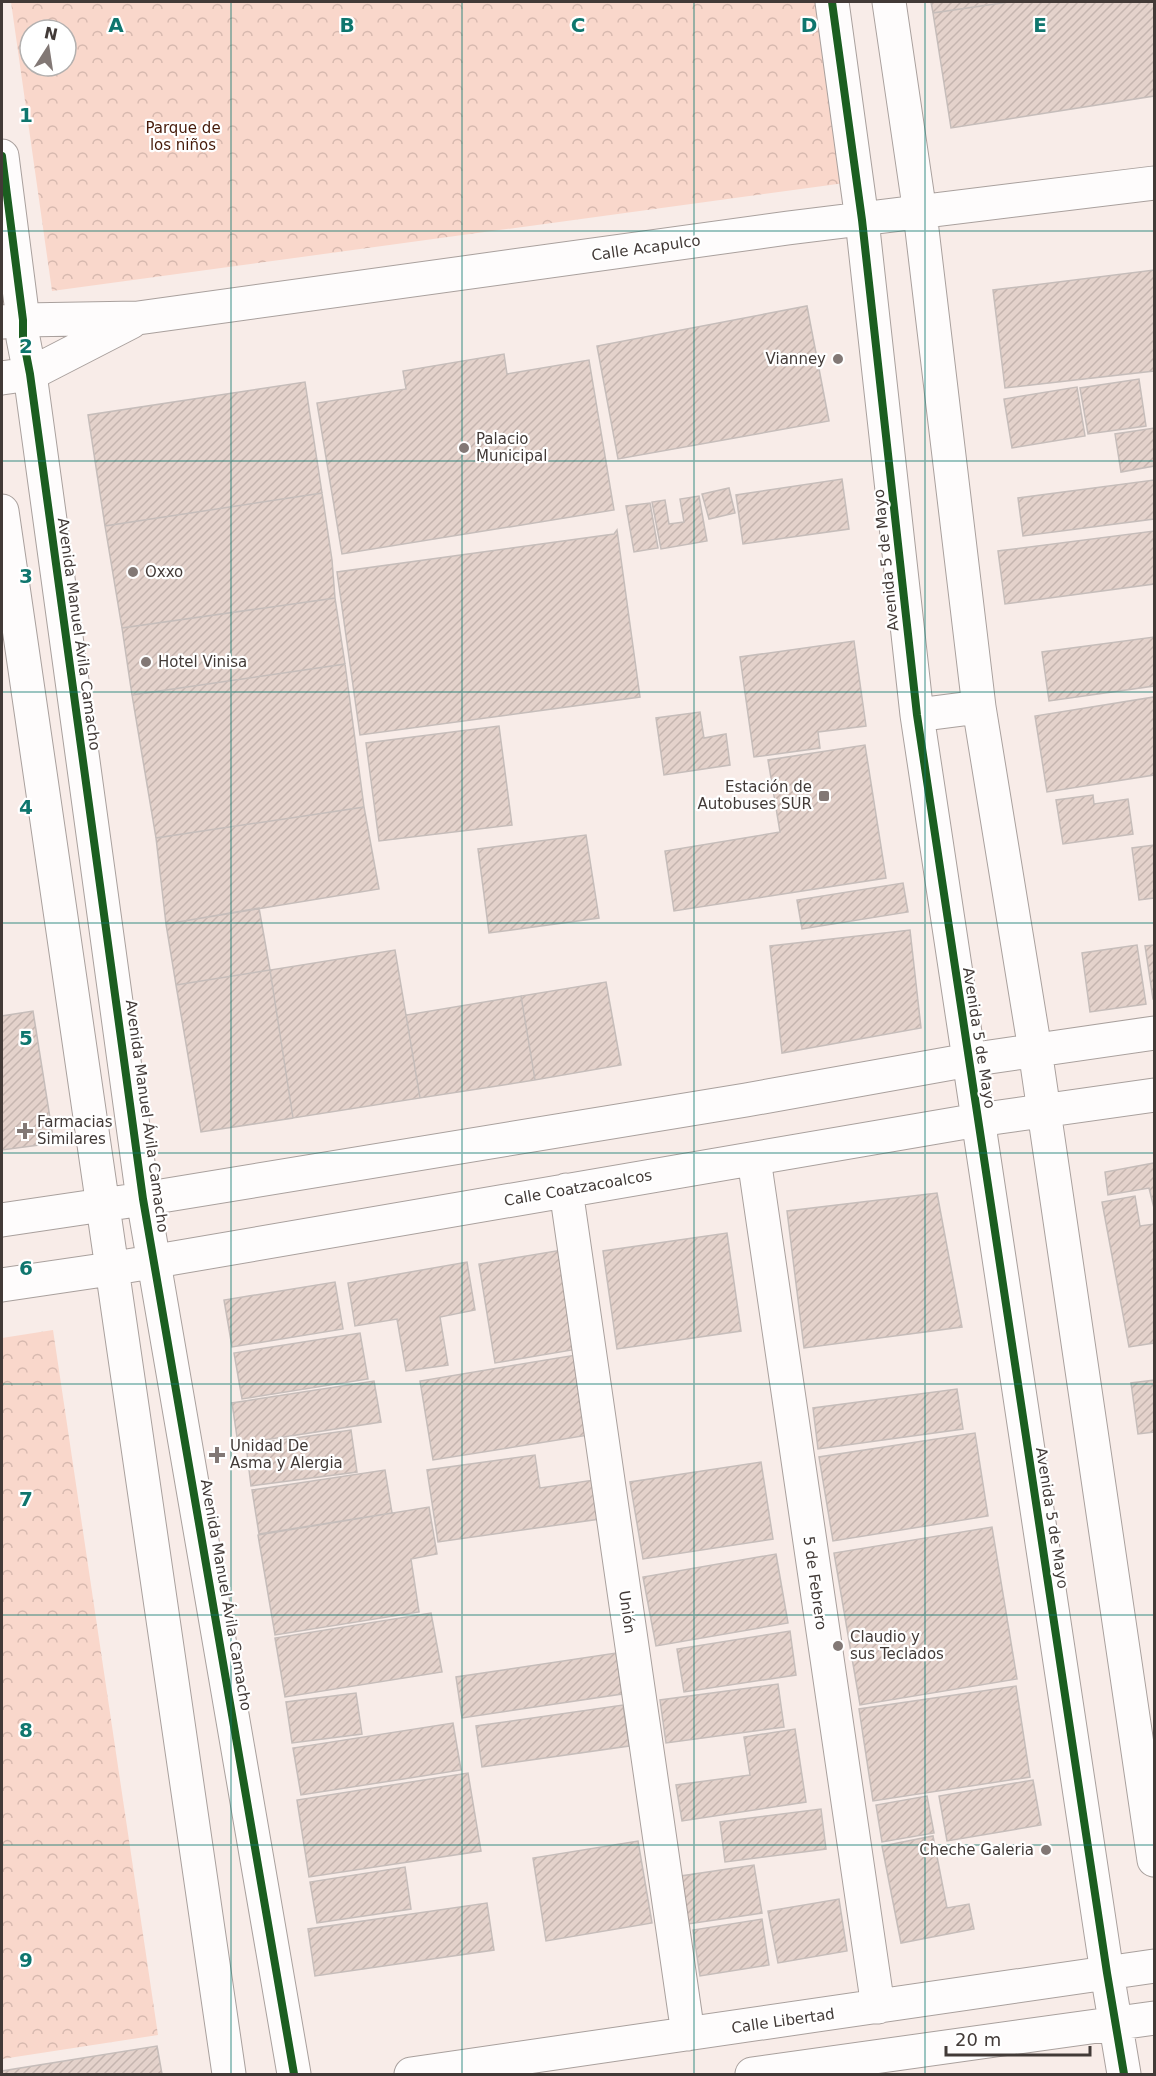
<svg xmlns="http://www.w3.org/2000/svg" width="1156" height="2076" font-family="'DejaVu Sans',sans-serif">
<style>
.park{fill:url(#park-crowns);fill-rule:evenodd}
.building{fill:url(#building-hatch);stroke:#c6bdba;stroke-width:1.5}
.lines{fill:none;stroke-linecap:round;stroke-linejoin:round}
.street-casing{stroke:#a9a09d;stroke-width:35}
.street{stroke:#fefcfc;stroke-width:33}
.cycleway-casing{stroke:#fff;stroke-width:11}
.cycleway{stroke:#1b5e20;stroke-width:8}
.grid{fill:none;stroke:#0f766e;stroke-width:1.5;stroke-opacity:0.55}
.poi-dot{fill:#827875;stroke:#fff;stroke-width:2}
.labels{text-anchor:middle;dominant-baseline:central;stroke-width:4.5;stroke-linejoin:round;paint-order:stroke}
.park-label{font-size:15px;fill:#461a09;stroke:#fff}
.street-label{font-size:15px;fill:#423a37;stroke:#fff}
.poi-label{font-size:15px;fill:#423a37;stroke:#fff;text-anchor:start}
.grid-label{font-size:20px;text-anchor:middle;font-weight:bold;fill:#0f766e;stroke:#fff;stroke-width:4.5;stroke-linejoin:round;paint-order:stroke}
</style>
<defs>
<pattern id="park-crowns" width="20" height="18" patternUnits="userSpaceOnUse" patternTransform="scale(1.5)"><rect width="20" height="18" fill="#f9d7cb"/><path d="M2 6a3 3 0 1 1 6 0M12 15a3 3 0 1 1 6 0" fill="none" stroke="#d7b9af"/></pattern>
<pattern id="building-hatch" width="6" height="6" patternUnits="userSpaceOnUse" patternTransform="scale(1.5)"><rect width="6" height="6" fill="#e4d2cb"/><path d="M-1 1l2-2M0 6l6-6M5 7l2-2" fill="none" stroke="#c5b5af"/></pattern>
</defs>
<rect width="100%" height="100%" fill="#f8ece8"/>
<path class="park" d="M11,2H820L845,183L52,291ZM30,30H66V66H30Z
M53,1330L158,2035L2,2059V1338Z"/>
<path class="building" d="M931,2H1009L933,13Z
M1009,2H1154V96L951,128L933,13Z
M1154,270V371L1005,388L993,290Z
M807,306L829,421L618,459L597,346Z
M504,354L507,374L589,360L614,510L342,554L317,403L406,389L403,371Z
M1139,379L1146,426L1088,434L1080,388Z
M305,382L322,493L105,526L88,415Z
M1077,387L1085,436L1012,448L1004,399Z
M1154,428V466L1121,472L1115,434Z
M842,479L849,529L743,544L736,495Z
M1154,480V519L1023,536L1018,498Z
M729,488L735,513L709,519L702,494Z
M322,493L332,560L335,598L122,628L105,526Z
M699,496L707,541L661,549L652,502L665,500L669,524L684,522L680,499Z
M650,503L658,548L634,552L626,506Z
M617,530L640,697L360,735L337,572L614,534Z
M1154,531V584L1005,604L998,551Z
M335,598L345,664L132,695L122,628Z
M1154,637V686L1049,701L1042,652Z
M854,641L866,726L818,732L820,748L754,757L740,657Z
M345,664L364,807L156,838L132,695Z
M1154,697V775L1047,792L1035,716Z
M700,712L704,738L726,734L730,765L664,775L656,718Z
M499,726L512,825L379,841L366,743Z
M865,745L886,878L674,911L665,851L780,832L768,760Z
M1093,795L1094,804L1128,799L1133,834L1063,844L1056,800Z
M364,807L379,889L166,924L156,838Z
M586,835L599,918L489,933L478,849Z
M1154,845V898L1139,900L1132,848Z
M903,883L908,912L802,929L797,900Z
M259,908L270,970L176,985L166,924Z
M910,930L921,1028L782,1053L770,946Z
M1137,945L1146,1004L1090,1012L1082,953Z
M1154,945V999H1153L1145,946Z
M395,950L420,1098L293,1118L270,970Z
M270,970L293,1118L201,1132L176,985Z
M606,982L621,1065L535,1080L521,996Z
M521,996L535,1080L420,1098L406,1015Z
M33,1011L54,1143L2,1150V1016Z
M1154,1163V1208L1149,1188L1108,1195L1105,1172Z
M937,1193L962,1327L804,1348L787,1211Z
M1135,1196L1140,1226L1154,1224V1343L1129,1347L1102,1202Z
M727,1233L741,1331L617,1349L603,1251Z
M562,1250L578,1349L495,1363L479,1264Z
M467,1262L475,1310L440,1317L448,1365L406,1371L397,1319L355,1326L348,1283Z
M335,1282L343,1329L232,1347L224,1300Z
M360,1333L368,1379L242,1399L234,1353Z
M576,1355L589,1435L433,1460L420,1381Z
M1154,1380V1432L1138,1434L1131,1383Z
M374,1381L381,1422L238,1444L232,1403Z
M957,1389L963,1429L818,1449L813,1408Z
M351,1430L357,1472L251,1486L246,1445Z
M975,1433L988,1516L833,1541L819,1457Z
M535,1455L540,1488L594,1480L600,1519L438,1542L427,1470Z
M761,1462L773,1539L643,1559L630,1482Z
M385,1470L392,1513L259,1534L252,1490Z
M429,1507L437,1554L411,1559L419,1612L275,1635L258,1535Z
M992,1527L1017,1679L860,1705L834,1553Z
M776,1554L788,1623L656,1646L643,1577Z
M431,1613L442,1672L285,1697L275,1638Z
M790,1631L796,1675L684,1692L677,1649Z
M616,1653L622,1694L462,1718L456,1677Z
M778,1684L784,1727L666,1743L660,1700Z
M1016,1686L1030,1777L873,1801L859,1709Z
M356,1693L362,1734L292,1743L286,1702Z
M623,1705L629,1746L482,1767L476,1726Z
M453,1723L461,1770L301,1795L293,1748Z
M795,1729L806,1802L682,1821L676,1785L750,1775L744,1737Z
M468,1773L481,1851L309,1877L297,1800Z
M1033,1780L1041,1825L947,1841L939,1796Z
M927,1796L934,1833L882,1842L876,1805Z
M821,1809L826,1849L725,1862L720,1822Z
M933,1836L947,1908L969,1904L974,1929L901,1943L882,1846Z
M638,1841L652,1923L546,1941L533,1858Z
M754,1865L762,1913L688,1924L681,1876Z
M405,1867L411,1909L317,1923L310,1882Z
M839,1899L847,1951L778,1963L768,1911Z
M487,1903L494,1950L315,1976L308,1929Z
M762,1919L769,1965L700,1976L693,1930Z
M157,2046L162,2074H2V2071Z"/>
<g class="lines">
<g class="street-casing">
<path id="street" d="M832,2L862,220L917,715L1107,1973L1124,2074
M889,2L920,213L979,707L1035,1050L1154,1860
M2,156L23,320V338L30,374L143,1199L294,2074
M2,322L23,320L138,318L788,228L1154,183
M2,378L30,374L131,322
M2,511L229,2074
M917,715L979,707
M754,1159L878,2007
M566,1190L688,2034
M2,1220L143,1199L746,1100L969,1060L1154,1033
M2,1285L110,1269L978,1120L1154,1095
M411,2074L1154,1966
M752,2074L1154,2018"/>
</g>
<use href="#street" class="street"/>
<g class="cycleway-casing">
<path id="cycleway" d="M832,2L862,220L917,715L1107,1973L1124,2074
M2,156L23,320V338L30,374L143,1199L294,2074"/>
</g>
<use href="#cycleway" class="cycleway"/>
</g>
<path class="grid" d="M231,2V2074M462,2V2074M694,2V2074M925,2V2074M2,231H1154M2,461H1154M2,692H1154M2,923H1154M2,1153H1154M2,1384H1154M2,1615H1154M2,1845H1154"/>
<g class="poi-dot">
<circle cx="838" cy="359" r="6"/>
<circle cx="464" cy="448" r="6"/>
<circle cx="133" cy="572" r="6"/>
<circle cx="146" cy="662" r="6"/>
<rect x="818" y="790" width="12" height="12" rx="3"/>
<path d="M22 1122h6v6h6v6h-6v6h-6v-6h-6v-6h6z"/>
<path d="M214 1446h6v6h6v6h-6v6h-6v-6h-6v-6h6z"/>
<circle cx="838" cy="1646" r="6"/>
<circle cx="1046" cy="1850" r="6"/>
</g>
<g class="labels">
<g class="park-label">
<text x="183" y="128">Parque de<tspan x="183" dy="17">los niños</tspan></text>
</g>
<g class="street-label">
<text transform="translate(646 248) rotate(-8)">Calle Acapulco</text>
<text transform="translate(886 560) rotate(-96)">Avenida 5 de Mayo</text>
<text transform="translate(79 634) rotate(82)">Avenida Manuel Ávila Camacho</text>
<text transform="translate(979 1038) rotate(81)">Avenida 5 de Mayo</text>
<text transform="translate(147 1116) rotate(82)">Avenida Manuel Ávila Camacho</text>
<text transform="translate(578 1188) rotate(-10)">Calle Coatzacoalcos</text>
<text transform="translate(1052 1518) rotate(81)">Avenida 5 de Mayo</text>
<text transform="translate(815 1583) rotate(82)">5 de Febrero</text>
<text transform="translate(226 1595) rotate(80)">Avenida Manuel Ávila Camacho</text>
<text transform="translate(627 1612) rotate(82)">Unión</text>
<text transform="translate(783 2021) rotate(-8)">Calle Libertad</text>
</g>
<g class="poi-label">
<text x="826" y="359" text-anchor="end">Vianney</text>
<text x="476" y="439">Palacio<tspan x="476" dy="17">Municipal</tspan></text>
<text x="145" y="572">Oxxo</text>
<text x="158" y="662">Hotel Vinisa</text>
<text x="812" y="787" text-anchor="end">Estación de<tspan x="812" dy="17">Autobuses SUR</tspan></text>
<text x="37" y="1122">Farmacias<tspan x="37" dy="17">Similares</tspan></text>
<text x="230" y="1446">Unidad De<tspan x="230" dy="17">Asma y Alergia</tspan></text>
<text x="850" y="1637">Claudio y<tspan x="850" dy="17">sus Teclados</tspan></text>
<text x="1034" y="1850" text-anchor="end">Cheche Galeria</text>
</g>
</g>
<g class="grid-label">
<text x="116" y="32">A</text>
<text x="347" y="32">B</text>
<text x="578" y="32">C</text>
<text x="809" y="32">D</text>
<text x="1040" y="32">E</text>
<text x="26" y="122">1</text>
<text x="26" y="353">2</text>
<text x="26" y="583">3</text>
<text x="26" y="814">4</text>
<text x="26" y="1045">5</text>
<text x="26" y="1275">6</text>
<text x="26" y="1506">7</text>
<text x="26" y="1737">8</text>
<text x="26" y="1967">9</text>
</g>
<rect width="1156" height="2076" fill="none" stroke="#423a37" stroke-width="6"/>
<g transform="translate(48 48) rotate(12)"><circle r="28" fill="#ffffff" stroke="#b3b0af" stroke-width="1.5"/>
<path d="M0-4.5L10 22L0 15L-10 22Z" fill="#827875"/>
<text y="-9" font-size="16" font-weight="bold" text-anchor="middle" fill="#423a37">N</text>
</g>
<path d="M946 2046v9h144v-9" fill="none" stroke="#423a37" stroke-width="3"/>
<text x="955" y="2046" font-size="18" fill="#423a37" stroke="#ffffff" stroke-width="4.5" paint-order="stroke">20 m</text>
</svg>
